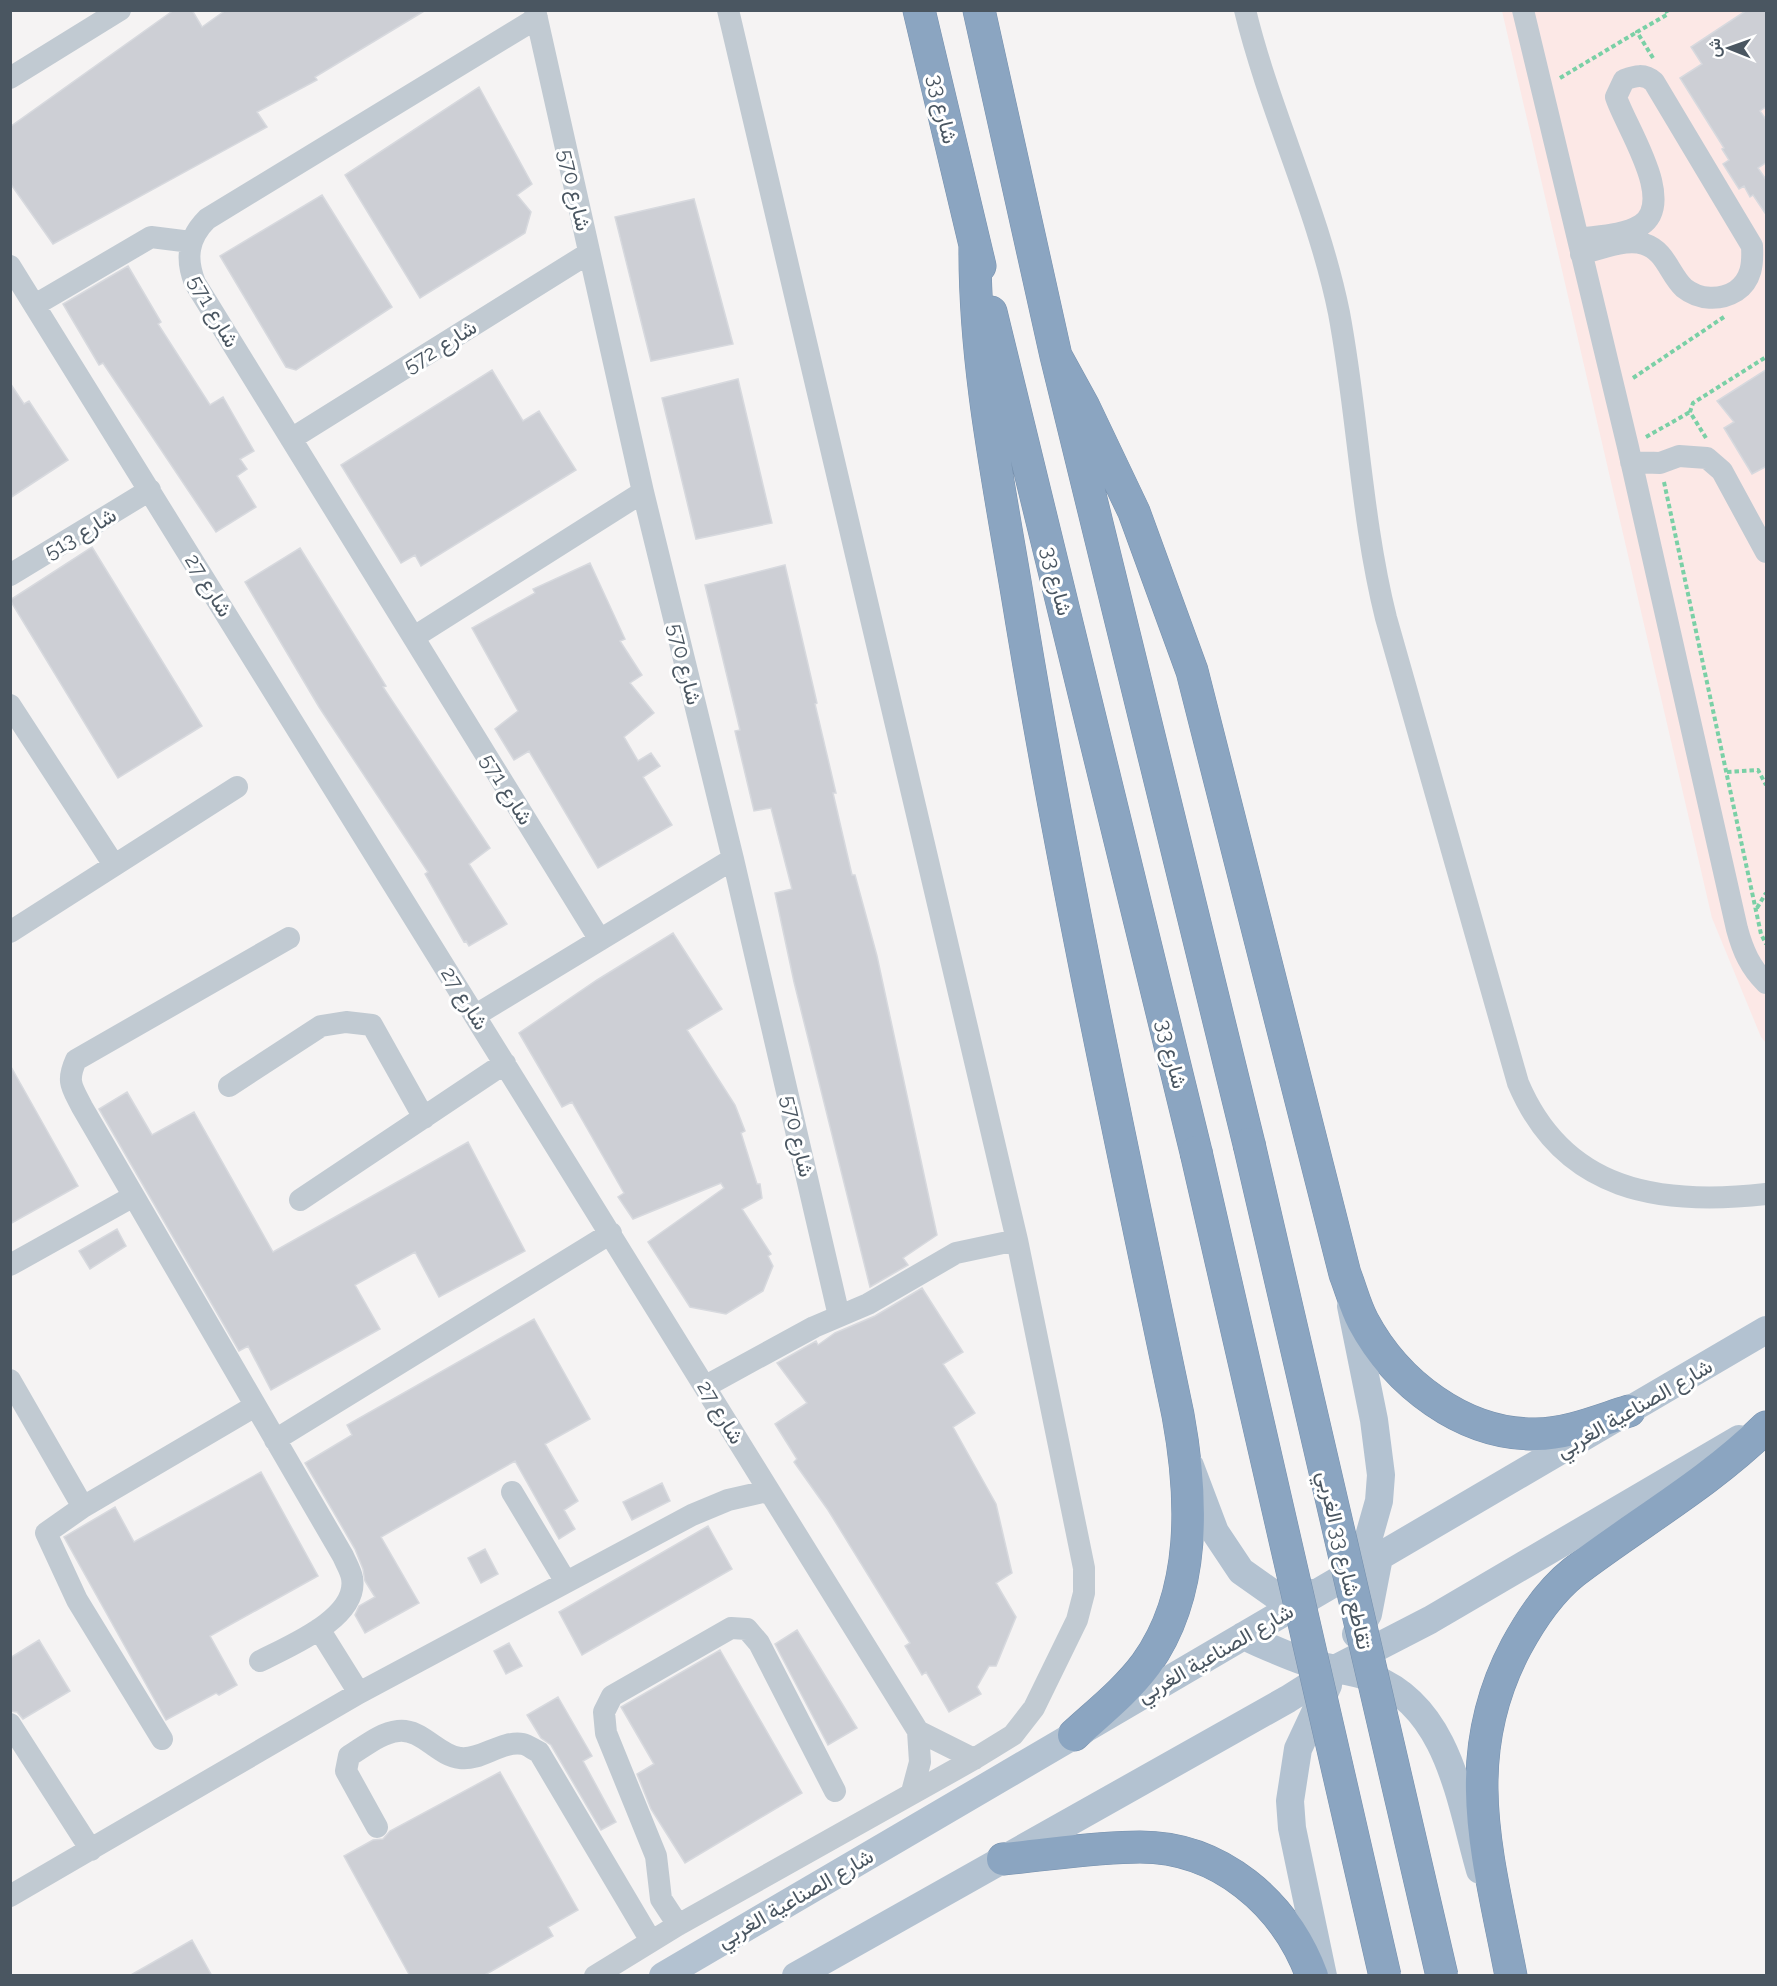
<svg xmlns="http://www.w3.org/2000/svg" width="1777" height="1986" font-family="Raleway,Vazirmatn,sans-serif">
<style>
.medical{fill:#fce8e6}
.building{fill:#cdcfd5;stroke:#d7d9de;stroke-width:1.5}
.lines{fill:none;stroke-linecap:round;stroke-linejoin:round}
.highway-casing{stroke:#7690ad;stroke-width:33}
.path{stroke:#7ad0a6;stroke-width:4;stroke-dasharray:4.5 3;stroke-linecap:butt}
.minor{stroke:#c1cad2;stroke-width:22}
.major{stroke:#b3c2d1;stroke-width:28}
.highway{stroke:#8ba5c1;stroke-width:32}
.highway-bridge-casing{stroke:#7690ad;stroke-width:33;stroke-linecap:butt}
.highway-bridge{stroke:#8ba5c1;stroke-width:32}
.labels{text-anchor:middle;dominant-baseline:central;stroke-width:6;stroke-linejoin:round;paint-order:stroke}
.street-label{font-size:21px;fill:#4a5661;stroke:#fff}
</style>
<rect width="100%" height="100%" fill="#f5f3f3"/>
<path class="medical" d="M1502,11H1766V1043L1761,1037L1712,918Z"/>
<path class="building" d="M174,10H192L202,27L226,10H426L315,77L317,80L257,112L267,127L53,244L10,183V127Z
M1747,10H1767V106L1760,111L1767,121V162L1758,168L1767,181V216L1753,195L1750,197L1744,186L1739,189L1723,164L1729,160L1722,149L1724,148L1680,78L1702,64L1691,47Z
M479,87L532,184L517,195L531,212L525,233L420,298L345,175Z
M322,195L392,307L296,370L286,367L220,256Z
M694,199L733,344L651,361L615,217Z
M128,266L161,322L158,324L210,405L223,397L254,451L240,459L247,469L237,476L256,507L216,532L103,363L99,365L63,304Z
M1767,369V466L1752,474L1724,428L1734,422L1717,401Z
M492,370L523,421L539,411L576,470L421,566L415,555L401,563L341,465Z
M738,379L772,523L696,539L662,398Z
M10,383L24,404L29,401L68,460L10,498Z
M92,547L202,726L118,778L10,600Z
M300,548L386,686L383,687L490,848L469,864L507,924L469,946L466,941L464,942L425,874L428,872L319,707L245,582Z
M590,563L625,639L620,641L642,675L630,683L654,713L624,737L638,761L651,753L660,766L643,777L672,825L598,868L529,751L514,760L495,729L518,711L472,628L535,593L533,589Z
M785,565L817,703L815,704L836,793H833L852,875H855L877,956L937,1235L903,1258L908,1265L870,1287L794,982L775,893L792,889L771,808L754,811L735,731L740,730L705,585Z
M673,933L722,1009L687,1030L735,1105L745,1131L741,1133L757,1184H760L762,1198L742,1209L771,1254L768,1256L773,1266L763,1291L726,1314L690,1307L648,1242L724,1188L721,1183L633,1219L618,1197L624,1193L572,1102L562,1107L519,1033L597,980Z
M10,1065L78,1186L10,1224Z
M127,1092L152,1135L194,1112L273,1252L468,1142L525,1251L439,1297L415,1252L355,1285L380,1329L271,1390L248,1346L239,1351L99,1109Z
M117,1229L126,1246L90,1269L79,1251Z
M922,1288L963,1352L943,1364L975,1413L953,1427L996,1504L1012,1573L996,1583L1016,1617L996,1666H989L977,1687L981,1694L949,1712L926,1672L922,1675L905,1646L910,1643L828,1510L794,1462L797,1459L775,1424L807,1403L777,1363L816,1341L818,1345L835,1333L875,1316Z
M534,1319L590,1419L545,1444L578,1501L564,1510L575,1529L559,1539L515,1461L381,1537L419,1603L365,1633L355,1615L359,1606L375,1597L365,1581L363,1569L355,1549L305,1463L352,1435L347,1425Z
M261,1472L318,1576L210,1636L237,1685L219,1695L216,1693L166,1720L64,1537L115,1507L134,1542Z
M662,1483L670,1501L632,1520L623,1502Z
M708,1526L732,1569L582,1655L559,1612Z
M485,1549L498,1574L481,1583L468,1558Z
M797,1630L857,1728L828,1745L775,1644Z
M39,1640L70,1691L23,1719L17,1712L10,1711V1658Z
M509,1643L522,1666L506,1674L494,1651Z
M720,1650L802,1793L685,1863L651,1809L637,1774L654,1764L621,1707Z
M558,1697L592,1756L583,1761L616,1822L601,1830L551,1745L541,1738L527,1715Z
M500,1772L578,1910L548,1927L553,1936L483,1976H410L344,1856L373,1840L383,1839L390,1831Z
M192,1940L212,1976H129Z"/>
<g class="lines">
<g class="highway-casing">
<path id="highway" d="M919,10L980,266
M979,10L1056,356L1249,1144
M975,245C974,373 1002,498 1022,624C1066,889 1123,1152 1178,1415C1193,1497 1197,1593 1146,1664C1126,1691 1099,1712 1074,1735
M991,312L1196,1152
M1056,356L1084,407L1134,512L1192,671L1345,1274C1351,1289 1355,1306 1363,1321C1396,1383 1463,1435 1536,1434C1567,1434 1600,1420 1629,1411
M1003,1859C1048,1855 1094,1847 1140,1847C1220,1847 1285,1903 1312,1976
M1511,1976C1489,1859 1456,1760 1516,1647C1530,1621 1550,1591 1574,1572C1638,1523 1708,1484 1766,1427"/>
</g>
<path class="path" d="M1653,58L1637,32L1668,14L1666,10
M1560,78L1637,32
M1633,378L1724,317
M1646,437L1690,412
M1706,438L1690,412L1693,403L1766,357
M1664,482L1761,934L1766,944
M1727,772L1758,770L1766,785
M1757,908L1766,893"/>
<path class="minor" d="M535,10L643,492L733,859L839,1316
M1245,10C1270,113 1318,209 1339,313C1358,414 1361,518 1386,618L1518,1083C1564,1192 1660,1206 1766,1194
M1523,10L1628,447L1737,929C1743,951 1750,967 1766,983
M537,18L207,219C188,238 185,258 195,283L600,940
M10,78L120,10
M1578,239C1598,236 1623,236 1641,225C1677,201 1625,126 1616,97L1624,80C1635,76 1644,73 1654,82L1752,246C1753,263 1752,280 1736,291C1720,301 1699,300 1684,288C1669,274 1666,251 1644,244C1626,238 1599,249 1581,254
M10,266L918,1731L974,1759
M35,305L151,237L191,242
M291,439L589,253
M1631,462L1660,463L1679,456L1707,458L1722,471L1766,552
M10,575L150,490
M414,637L643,492
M10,705L114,865
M10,932L237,787
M476,1015L733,859
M229,1086L321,1026L346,1022L372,1025L424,1118
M300,1200L505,1063
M10,1265L132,1197
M10,1380L83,1507
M706,1386L814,1327L868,1304L956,1253L1017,1240
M275,1440L611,1233
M512,1492L566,1582
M319,1629L359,1693
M260,1661C289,1646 359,1618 352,1578C351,1571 346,1563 343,1556L82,1107C72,1087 66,1082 76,1060L289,938
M10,1724L91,1850
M162,1739L77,1600L46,1533L83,1507L255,1406
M912,1792L920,1762L918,1731
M377,1827L346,1771L349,1756C364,1747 380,1733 398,1731C422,1728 438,1756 460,1758C481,1761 501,1740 523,1744C528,1745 534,1750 539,1752L651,1941
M10,1896L359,1693L692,1515L728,1500L767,1491
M678,1925L661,1899L656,1856L606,1733L604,1712L612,1696L731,1628L747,1629L759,1643L835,1791
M595,1976L678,1925L974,1759L1013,1735L1034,1708L1077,1620L1084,1593V1568L1017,1240L728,10"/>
<path class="major" d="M1190,1466L1215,1532L1241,1571L1275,1595L1312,1593
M1346,1571L1364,1554L1379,1501L1381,1475L1374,1420L1351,1306
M1356,1634L1368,1614L1379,1557
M1243,1636C1264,1645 1285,1655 1306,1662C1328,1669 1351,1670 1373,1678C1449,1708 1460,1801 1480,1870
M663,1976L1766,1330
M796,1976L1288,1699L1337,1668L1430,1620L1739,1439
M1323,1976L1292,1828L1290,1801L1298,1749L1328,1685"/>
<use href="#highway" class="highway"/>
<g class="highway-bridge-casing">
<path id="highway-bridge" d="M1249,1144L1442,1976
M1196,1152L1385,1976"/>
</g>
<use href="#highway-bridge" class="highway-bridge"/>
</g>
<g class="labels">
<g class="street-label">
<text transform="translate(943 109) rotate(77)">شارع 33</text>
<text transform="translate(575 190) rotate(77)">شارع 570</text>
<text transform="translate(214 311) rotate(60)">شارع 571</text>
<text transform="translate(440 346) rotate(-32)">شارع 572</text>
<text transform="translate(80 533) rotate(-31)">شارع 513</text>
<text transform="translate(1057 581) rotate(76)">شارع 33</text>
<text transform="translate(209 585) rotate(58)">شارع 27</text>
<text transform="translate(685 664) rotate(76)">شارع 570</text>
<text transform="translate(507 789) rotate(58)">شارع 571</text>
<text transform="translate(465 998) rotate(58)">شارع 27</text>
<text transform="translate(1172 1054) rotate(76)">شارع 33</text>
<text transform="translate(798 1136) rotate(77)">شارع 570</text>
<text transform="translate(1634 1408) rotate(-30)">شارع الصناعية الغربي</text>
<text transform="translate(721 1412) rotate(59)">شارع 27</text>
<text transform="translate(1345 1560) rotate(77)">تقاطع شارع 33 الغربي</text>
<text transform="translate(1215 1653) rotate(-30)">شارع الصناعية الغربي</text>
<text transform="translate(795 1898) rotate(-30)">شارع الصناعية الغربي</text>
</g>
</g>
<rect width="1777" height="1986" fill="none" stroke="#4a5661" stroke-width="24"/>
<g transform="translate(1729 48) rotate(271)" stroke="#ffffff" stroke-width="4.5" paint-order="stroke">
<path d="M0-4.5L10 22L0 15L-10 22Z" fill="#4a5661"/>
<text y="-9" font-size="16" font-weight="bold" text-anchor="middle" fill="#4a5661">ش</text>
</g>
</svg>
